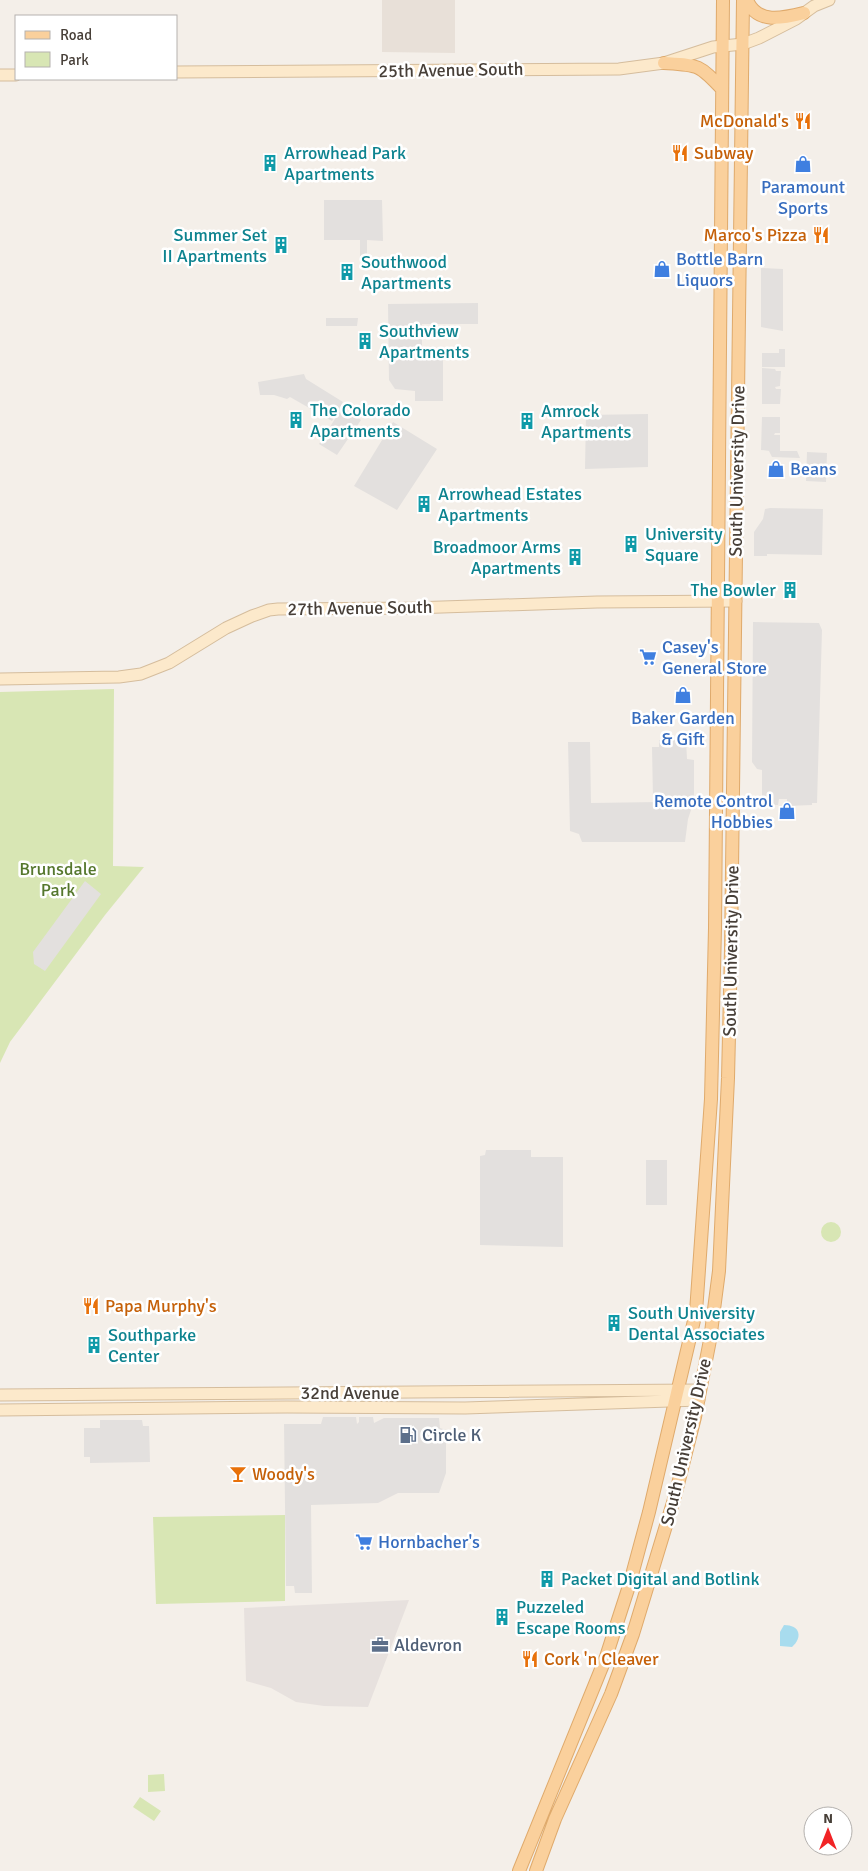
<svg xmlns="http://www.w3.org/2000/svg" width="868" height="1871" font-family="Signika,sans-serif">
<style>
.residential{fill:#e8e0d8}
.industrial{fill:#e7e1de}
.green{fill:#d8e6b4}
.parking{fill:#e3e0de}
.water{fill:#a8dcee}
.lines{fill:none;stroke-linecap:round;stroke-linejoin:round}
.secondary-casing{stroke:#d5bd9d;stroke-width:13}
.primary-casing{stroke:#dfaa6c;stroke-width:14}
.secondary{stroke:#fce9cb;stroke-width:11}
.primary{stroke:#fad09c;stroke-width:12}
.labels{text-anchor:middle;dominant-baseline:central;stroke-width:5;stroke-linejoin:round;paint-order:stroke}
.street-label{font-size:18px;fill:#473f38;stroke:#fff}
.food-label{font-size:18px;fill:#c56008;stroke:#fff;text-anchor:start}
.culture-label{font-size:18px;fill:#0d838f;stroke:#fff;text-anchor:start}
.shop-label{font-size:18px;fill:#366cbe;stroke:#fff;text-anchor:start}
.park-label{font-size:18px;fill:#55772d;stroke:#fff}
.service-label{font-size:18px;fill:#4e5e75;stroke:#fff;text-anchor:start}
</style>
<rect width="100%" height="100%" fill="#f4efe9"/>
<path class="residential" d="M382,0H455V53L382,52Z"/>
<path class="industrial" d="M409,1600L368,1707L324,1706L296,1702L271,1688L246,1681L244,1608Z"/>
<path class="green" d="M114,689L113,866L144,867L105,915L10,1042L0,1063V692Z
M821 1232a10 10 0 1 1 20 0a10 10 0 1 1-20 0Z
M285,1515V1601L156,1604L153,1517Z
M164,1774L165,1791L148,1792V1775Z
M140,1797L161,1811L154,1821L133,1807Z"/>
<path class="parking" d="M324,200H382L383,241L367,240V256H360V240H324Z
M761,268L783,269V331L761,327Z
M478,303V324H422V355H443V401H415V391L395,389L389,380L388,304Z
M326,318H358L357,326H326Z
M779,349H785V367H762V353H779Z
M762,368L775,369L776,371H781L780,386L775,387L776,389H781L780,404H762Z
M304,374L306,379L343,402L332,421L290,397L287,399L274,395H260L258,382Z
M342,408L361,420L337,455L319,444Z
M648,414V467L585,469L586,415Z
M762,417H780V433H775L774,435H780V451H797L800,458L772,457L769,451H770L761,450Z
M393,422L437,449L397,510L354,486Z
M807,452L827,453L826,482L806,481Z
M770,508L823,509L822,555L767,554V556H754V532L763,519L765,509Z
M753,622L819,623L822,630L817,803H812V805L787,806V799H779L778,805H762V770L757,769L752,762Z
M659,740H686L687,759L694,760V801L688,819L685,842H582L579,834L570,831L568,742H590L591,803L658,802V799H653L652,747H659Z
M85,881L101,894L45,971L34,964L33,952Z
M486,1150H531V1157H563V1247L480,1245V1156L485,1155Z
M646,1160H667V1205H646Z
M323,1417H356L357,1424L359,1422V1417H373L374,1423L384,1418H439L440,1428L446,1430V1473L439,1493H398L378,1503L311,1505L312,1593H295L294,1586H286L284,1424H321Z
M100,1420H142L143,1426H149L150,1462L90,1463V1457H84V1428H100Z"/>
<path class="water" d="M784,1625C800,1625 803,1637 792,1647L780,1646V1632Z"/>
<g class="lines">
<g class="secondary-casing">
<path id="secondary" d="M176,72L619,69L664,63L713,47L743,44L759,38L796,19L814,6L829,0
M0,75H16
M0,679L119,677L141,674L169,663L226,628L252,616L269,610L278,609L412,608L597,602L736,601
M0,1395L700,1390
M0,1410L287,1407L465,1408L699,1400"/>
</g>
<g class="primary-casing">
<path id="primary" d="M747,0C757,25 784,18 804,13
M664,63C698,65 699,64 722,89
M519,1871L606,1657L629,1586L649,1512L696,1312L711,1099L715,928L723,0
M536,1871L555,1819L611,1694L633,1634L675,1496L695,1417L710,1340L719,1271L728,1078L731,949L743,0"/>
</g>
<use href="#secondary" class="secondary"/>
<use href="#primary" class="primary"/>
</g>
<defs>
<g id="restaurant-bare" transform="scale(1.35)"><path d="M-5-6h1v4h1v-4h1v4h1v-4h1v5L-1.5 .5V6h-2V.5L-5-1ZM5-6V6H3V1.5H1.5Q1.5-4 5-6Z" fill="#e8710a" stroke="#fff" stroke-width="2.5" paint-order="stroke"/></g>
<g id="building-bare" transform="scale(1.35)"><path d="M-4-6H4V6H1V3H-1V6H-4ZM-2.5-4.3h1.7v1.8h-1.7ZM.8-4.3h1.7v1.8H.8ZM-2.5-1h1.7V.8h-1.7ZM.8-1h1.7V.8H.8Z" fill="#0f9aa8" stroke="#fff" stroke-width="2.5" paint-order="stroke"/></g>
<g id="shop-bare" transform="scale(1.35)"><path d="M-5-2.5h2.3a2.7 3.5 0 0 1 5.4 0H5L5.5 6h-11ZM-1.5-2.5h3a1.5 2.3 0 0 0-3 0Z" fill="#3f7fe0" stroke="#fff" stroke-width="2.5" paint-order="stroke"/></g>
<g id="supermarket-bare" transform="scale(1.35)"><path d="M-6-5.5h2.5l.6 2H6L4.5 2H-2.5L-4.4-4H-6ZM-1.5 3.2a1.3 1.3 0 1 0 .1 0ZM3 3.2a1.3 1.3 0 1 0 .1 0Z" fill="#3f7fe0" stroke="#fff" stroke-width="2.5" paint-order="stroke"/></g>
<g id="fuel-bare" transform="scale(1.35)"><path d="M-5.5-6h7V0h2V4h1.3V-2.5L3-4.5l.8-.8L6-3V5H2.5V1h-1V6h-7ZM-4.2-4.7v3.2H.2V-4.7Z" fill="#5c6f8a" stroke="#fff" stroke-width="2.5" paint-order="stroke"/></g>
<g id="bar-bare" transform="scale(1.35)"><path d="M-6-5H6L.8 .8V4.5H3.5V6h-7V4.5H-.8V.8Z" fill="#e8710a" stroke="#fff" stroke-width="2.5" paint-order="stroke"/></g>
<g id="office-bare" transform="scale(1.35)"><path d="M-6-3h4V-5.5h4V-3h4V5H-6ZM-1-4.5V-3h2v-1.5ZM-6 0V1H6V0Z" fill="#5c6f8a" stroke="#fff" stroke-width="2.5" paint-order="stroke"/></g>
</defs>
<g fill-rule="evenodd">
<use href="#restaurant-bare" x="803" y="121"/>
<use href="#restaurant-bare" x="680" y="153"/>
<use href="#building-bare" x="270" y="163"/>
<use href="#shop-bare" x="803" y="164"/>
<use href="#restaurant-bare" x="821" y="235"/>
<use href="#building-bare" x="281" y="245"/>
<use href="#shop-bare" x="662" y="269"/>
<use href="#building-bare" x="347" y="272"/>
<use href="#building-bare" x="365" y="341"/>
<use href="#building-bare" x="296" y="420"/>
<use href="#building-bare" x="527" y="421"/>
<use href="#shop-bare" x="776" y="469"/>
<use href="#building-bare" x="424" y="504"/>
<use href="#building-bare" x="631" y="544"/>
<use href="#building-bare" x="575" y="557"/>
<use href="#building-bare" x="790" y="590"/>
<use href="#supermarket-bare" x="648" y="657"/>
<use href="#shop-bare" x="683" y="695"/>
<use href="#shop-bare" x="787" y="811"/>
<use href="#restaurant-bare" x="91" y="1306"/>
<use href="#building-bare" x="614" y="1323"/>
<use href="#building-bare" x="94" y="1345"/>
<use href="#fuel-bare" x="408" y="1435"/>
<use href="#bar-bare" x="238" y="1474"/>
<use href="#supermarket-bare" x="364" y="1542"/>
<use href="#building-bare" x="547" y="1579"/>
<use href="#building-bare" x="502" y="1617"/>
<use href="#office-bare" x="380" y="1645"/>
<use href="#restaurant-bare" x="530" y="1659"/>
</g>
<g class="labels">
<g class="street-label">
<text transform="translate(451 70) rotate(-1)">25th Avenue South</text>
<text transform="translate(737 471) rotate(-89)">South University Drive</text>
<text transform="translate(360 608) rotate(-1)">27th Avenue South</text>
<text transform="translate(731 951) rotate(-89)">South University Drive</text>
<text x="350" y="1393">32nd Avenue</text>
<text transform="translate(686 1442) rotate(-77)">South University Drive</text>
</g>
<g class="food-label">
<text x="789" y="121" text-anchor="end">McDonald's</text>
<text x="694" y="153">Subway</text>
<text x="807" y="235" text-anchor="end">Marco's Pizza</text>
<text x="105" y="1306">Papa Murphy's</text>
<text x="252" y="1474">Woody's</text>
<text x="544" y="1659">Cork 'n Cleaver</text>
</g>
<g class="culture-label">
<text x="284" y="153">Arrowhead Park<tspan x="284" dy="21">Apartments</tspan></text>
<text x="267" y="235" text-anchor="end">Summer Set<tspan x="267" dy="21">II Apartments</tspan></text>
<text x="361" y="262">Southwood<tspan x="361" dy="21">Apartments</tspan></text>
<text x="379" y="331">Southview<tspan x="379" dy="21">Apartments</tspan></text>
<text x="310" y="410">The Colorado<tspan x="310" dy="21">Apartments</tspan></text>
<text x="541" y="411">Amrock<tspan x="541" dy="21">Apartments</tspan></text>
<text x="438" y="494">Arrowhead Estates<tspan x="438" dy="21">Apartments</tspan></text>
<text x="645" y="534">University<tspan x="645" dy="21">Square</tspan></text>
<text x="561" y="547" text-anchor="end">Broadmoor Arms<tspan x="561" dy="21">Apartments</tspan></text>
<text x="776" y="590" text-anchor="end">The Bowler</text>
<text x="628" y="1313">South University<tspan x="628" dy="21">Dental Associates</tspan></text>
<text x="108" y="1335">Southparke<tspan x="108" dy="21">Center</tspan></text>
<text x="561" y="1579">Packet Digital and Botlink</text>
<text x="516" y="1607">Puzzeled<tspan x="516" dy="21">Escape Rooms</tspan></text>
</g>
<g class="shop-label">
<text x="803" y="187" text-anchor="middle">Paramount<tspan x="803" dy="21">Sports</tspan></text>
<text x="676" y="259">Bottle Barn<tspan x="676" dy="21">Liquors</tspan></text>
<text x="790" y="469">Beans</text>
<text x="662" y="647">Casey's<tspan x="662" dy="21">General Store</tspan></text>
<text x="683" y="718" text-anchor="middle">Baker Garden<tspan x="683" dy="21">&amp; Gift</tspan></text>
<text x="773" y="801" text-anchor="end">Remote Control<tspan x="773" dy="21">Hobbies</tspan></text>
<text x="378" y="1542">Hornbacher's</text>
</g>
<g class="park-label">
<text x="58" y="869">Brunsdale<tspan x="58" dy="21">Park</tspan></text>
</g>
<g class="service-label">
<text x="422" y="1435">Circle K</text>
<text x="394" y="1645">Aldevron</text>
</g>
</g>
<rect x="15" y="15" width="162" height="65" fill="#ffffff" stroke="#b5b2af"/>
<rect x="25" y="31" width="25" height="8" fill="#fad09c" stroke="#b5b2af"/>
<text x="60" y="40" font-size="15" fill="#473f38">Road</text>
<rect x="25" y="52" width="25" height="15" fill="#d8e6b4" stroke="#b5b2af"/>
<text x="60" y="65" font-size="15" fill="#473f38">Park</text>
<g transform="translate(828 1831)"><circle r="24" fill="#ffffff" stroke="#b5b2af"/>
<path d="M0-4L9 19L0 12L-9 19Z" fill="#f12325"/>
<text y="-8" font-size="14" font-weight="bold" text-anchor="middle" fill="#473f38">N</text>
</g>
</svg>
